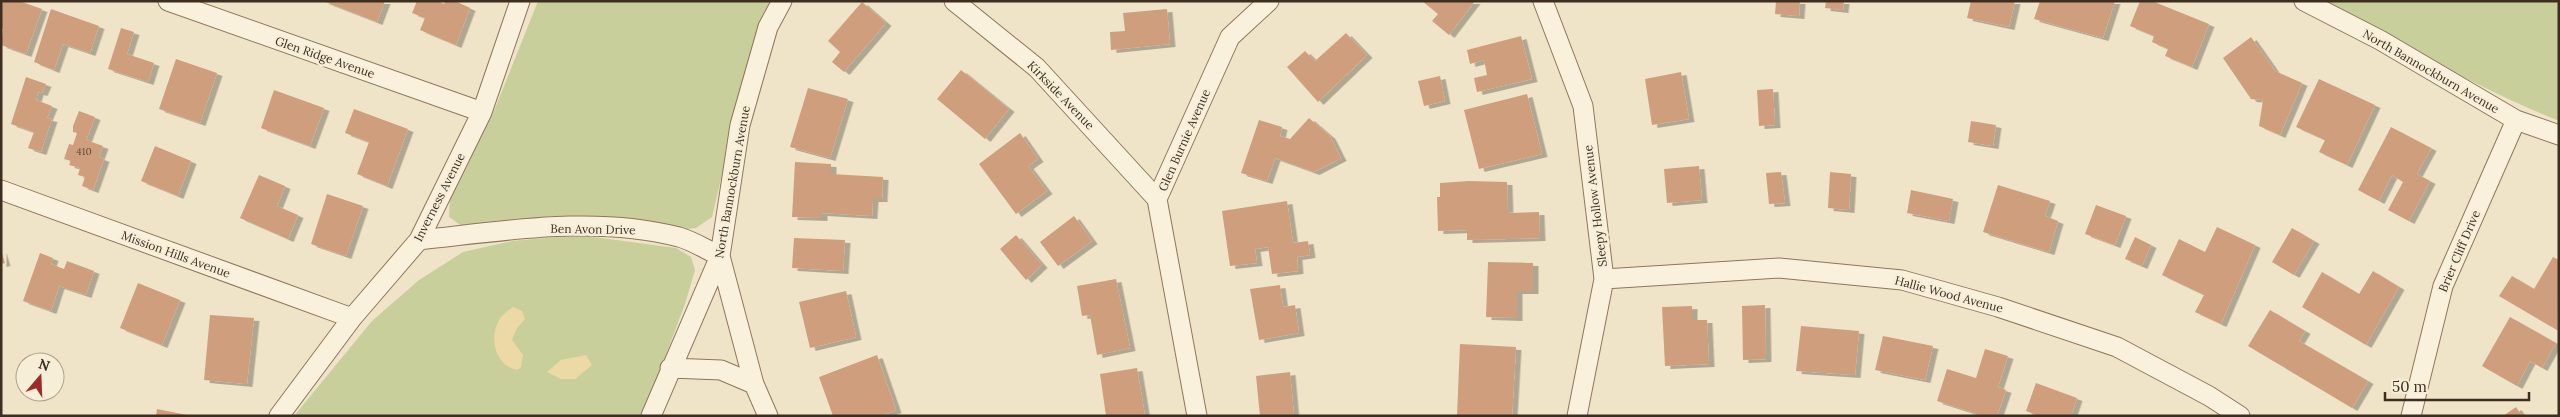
<svg xmlns="http://www.w3.org/2000/svg" width="2560" height="417" font-family="Lora,serif">
<style>
.green{fill:#c9cf9b}
.sand{fill:#ecd9a5}
.building{fill:#cf9f7d;filter:url(#shadow)}
.lines{fill:none;stroke-linecap:round;stroke-linejoin:round}
.minor-casing{stroke:#8d765c;stroke-width:21}
.minor{stroke:#faf1dc;stroke-width:19}
.labels{text-anchor:middle;dominant-baseline:central;stroke-width:5;stroke-linejoin:round;paint-order:stroke}
.number-label{font-size:10px;fill:#624a37}
.street-label{font-size:12px;fill:#3d2e20;stroke:#f7eed8}
</style>
<defs>
<filter id="shadow"><feDropShadow dx="5.5" dy="3" stdDeviation="0" flood-color="#0004"/></filter>
</defs>
<rect width="100%" height="100%" fill="#f0e4c8"/>
<path class="green" d="M538,1H770L744,82L712,217L696,228L681,230L626,219L552,217L463,227L449,217L450,195L494,111Z
M2322,1H2559V121C2477,88 2400,43 2322,1Z
M579,235L676,248L691,257L695,270L685,304L643,416H294L372,321L419,280L463,252L512,241Z"/>
<path class="sand" d="M513,307L522,311L525,319L517,328L512,340L523,355L521,367L517,370C494,365 488,336 501,317C504,313 509,310 513,307Z
M586,355L592,365L575,379H561L547,372L561,360Z"/>
<path class="building" d="M1,1H19L42,9L26,54L1,45L3,29L1,28Z
M323,1H385L377,22Z
M417,1H438L444,4L445,1H455L470,8L456,45L420,30L425,18L412,13Z
M1422,1H1475L1449,35L1432,21L1438,14Z
M1776,1H1800L1799,16L1775,14Z
M1826,1H1844L1843,10L1825,8Z
M1971,1H2015L2009,27L1967,18Z
M2040,1H2115L2103,38L2034,19Z
M2140,1H2152L2209,24L2192,67L2165,56L2168,49L2152,42L2154,36L2130,26Z
M862,2L886,23L844,72L832,62L840,52L828,41Z
M51,9L99,26L90,53L63,44L54,70L34,62Z
M1167,9L1170,44L1111,50L1110,32L1125,31L1123,13Z
M121,28L134,32L127,54L154,63L148,82L108,69Z
M1346,33L1367,55L1318,102L1287,67L1305,51L1315,61Z
M1521,36L1532,79L1477,92L1474,78L1487,75L1484,60L1470,64L1467,50Z
M2251,37L2275,71L2302,83L2280,135L2259,126L2263,100L2251,99L2223,58Z
M176,59L217,73L200,123L159,109Z
M961,70L1009,109L985,139L937,99Z
M1681,72L1689,119L1652,125L1645,79Z
M1440,76L1445,101L1424,106L1418,81Z
M26,77L46,84L42,93L38,92L36,100L52,106L47,118L52,119L41,152L28,148L34,132L11,124Z
M2319,79L2375,105L2347,165L2319,152L2325,140L2296,127Z
M808,88L848,99L830,158L790,147Z
M1773,89L1775,125L1759,126L1757,90Z
M274,90L324,108L310,146L261,128Z
M1527,94L1542,154L1479,169L1464,110Z
M354,109L408,129L387,186L357,174L369,142L345,133Z
M79,111L95,117L86,140L103,146L99,157L104,159L93,190L82,186L85,177L78,175L80,168L69,165L71,161L64,159L69,144L73,145L77,133L73,132V126Z
M1309,118L1330,136L1341,158L1314,172L1275,158L1267,181L1241,173L1259,120L1282,127L1280,136L1290,139Z
M1971,121L1996,125L1993,146L1968,142Z
M2391,127L2431,148L2417,174L2430,181L2409,221L2388,210L2403,182L2392,175L2379,201L2358,190Z
M1020,133L1038,159L1028,166L1047,191L1016,214L979,164Z
M155,146L191,161L178,196L141,181Z
M795,162L831,164V174L883,177L882,199H873L872,216L822,213V218L792,217Z
M1699,166L1702,200L1667,203L1664,169Z
M1781,172L1785,203L1769,204L1766,173Z
M1830,172L1851,174L1849,210L1828,208Z
M259,175L285,186L277,206L298,215L288,239L240,218Z
M1468,181L1507,182L1508,213L1539,212L1540,238L1467,240V230L1438,231L1437,197H1440V183Z
M1998,185L2050,201L2045,216L2058,221L2049,252L1983,232Z
M1911,190L1953,199L1949,221L1907,213Z
M327,194L363,206L346,256L311,244Z
M1287,201L1293,243L1308,241L1310,255L1297,257L1298,271L1272,274L1268,247L1255,249L1257,263L1230,266L1222,211Z
M2096,205L2126,216L2115,245L2085,234Z
M1074,216L1092,241L1058,266L1040,242Z
M2217,227L2255,245L2221,324L2195,312L2204,295L2162,275L2179,239L2205,252Z
M2292,228L2314,241L2294,275L2272,262Z
M1016,235L1042,265L1026,280L1000,249Z
M2135,237L2151,245L2142,266L2125,259Z
M794,238L845,240L843,271L792,268Z
M1,250L5,263L1,264Z
M40,253L53,258L51,264L64,269L67,261L94,271L86,295L59,286L51,311L23,301Z
M2553,257L2559,260L2557,330L2499,296L2512,276L2534,289Z
M1488,262L1533,263V291H1517V318L1486,317Z
M2373,271L2399,287L2366,345L2302,307L2322,272L2359,294Z
M1116,279L1130,348L1097,355L1090,315L1082,316L1077,286Z
M138,283L180,300L162,345L120,328Z
M1280,285L1283,307L1295,305L1299,333L1259,340L1250,289Z
M846,291L856,337L810,348L799,302Z
M1765,305L1766,359L1743,360L1742,306Z
M1692,306V320H1707L1709,364L1665,366L1662,307Z
M2270,310L2305,331L2299,341L2368,381L2352,408L2248,346Z
M210,315L254,318L247,384L204,380Z
M2510,317L2556,343L2542,368L2530,361L2517,386L2482,366Z
M1801,326L1859,331L1855,375L1796,371Z
M1883,336L1933,346L1925,380L1875,370Z
M1460,344L1516,347L1512,416L1457,415Z
M1985,349L2008,356L1998,387L2006,390L1997,416H1984L1937,401L1947,369L1976,378Z
M877,355L896,410L881,416H833L819,377Z
M1137,368L1145,416H1106L1100,374Z
M1290,372L1294,416H1260L1256,376Z
M2036,383L2077,398L2071,416H2039L2026,411Z
M2516,407L2522,416H2503Z
M157,409L187,415V416H156Z"/>
<g class="lines">
<g class="minor-casing">
<path id="minor" d="M168,1L482,112
M954,1L1037,68L1157,199
M1543,1L1583,106L1604,279L1577,416
M2304,1L2380,40L2516,120L2559,135
M1,190L352,318
M419,240C505,231 594,215 679,237C693,241 707,250 720,256L754,384L768,416
M1604,279L1779,268L1902,280L1998,307L2117,347L2209,396L2240,416
M670,368L721,370L754,384
M279,416L352,318L419,240L482,112L520,1
M651,416L720,256L740,125L768,27L782,1
M1197,416L1157,199L1230,37L1269,1
M2411,416L2443,286L2516,120"/>
</g>
<use href="#minor" class="minor"/>
</g>
<g class="labels">
<g class="number-label">
<text x="84" y="151">410</text>
</g>
<g class="street-label">
<text transform="translate(325 57) rotate(19)">Glen Ridge Avenue</text>
<text transform="translate(2431 71) rotate(30)">North Bannockburn Avenue</text>
<text transform="translate(1061 95) rotate(46)">Kirkside Avenue</text>
<text transform="translate(1184 140) rotate(-66)">Glen Burnie Avenue</text>
<text transform="translate(732 182) rotate(-80)">North Bannockburn Avenue</text>
<text transform="translate(439 197) rotate(-63)">Inverness Avenue</text>
<text transform="translate(1595 206) rotate(-97)">Sleepy Hollow Avenue</text>
<text transform="translate(593 229) rotate(1)">Ben Avon Drive</text>
<text transform="translate(2459 251) rotate(-67)">Brier Cliff Drive</text>
<text transform="translate(176 254) rotate(20)">Mission Hills Avenue</text>
<text transform="translate(1949 294) rotate(15)">Hallie Wood Avenue</text>
</g>
</g>
<rect width="2560" height="417" fill="none" stroke="#3d2e20" stroke-width="5"/>
<g transform="translate(40 377) rotate(19)"><circle r="24" fill="#f7eed8" stroke="#ada18e"/>
<path d="M0-4L9 19L0 12L-9 19Z" fill="#9e2a2b"/>
<text y="-8" font-size="14" font-weight="bold" text-anchor="middle" fill="#3d2e20">N</text>
</g>
<path d="M2385 392v8h144v-8" fill="none" stroke="#3d2e20" stroke-width="2.5"/>
<text x="2392" y="392" font-size="15" fill="#3d2e20" stroke="#f7eed8" stroke-width="4" paint-order="stroke">50 m</text>
</svg>
